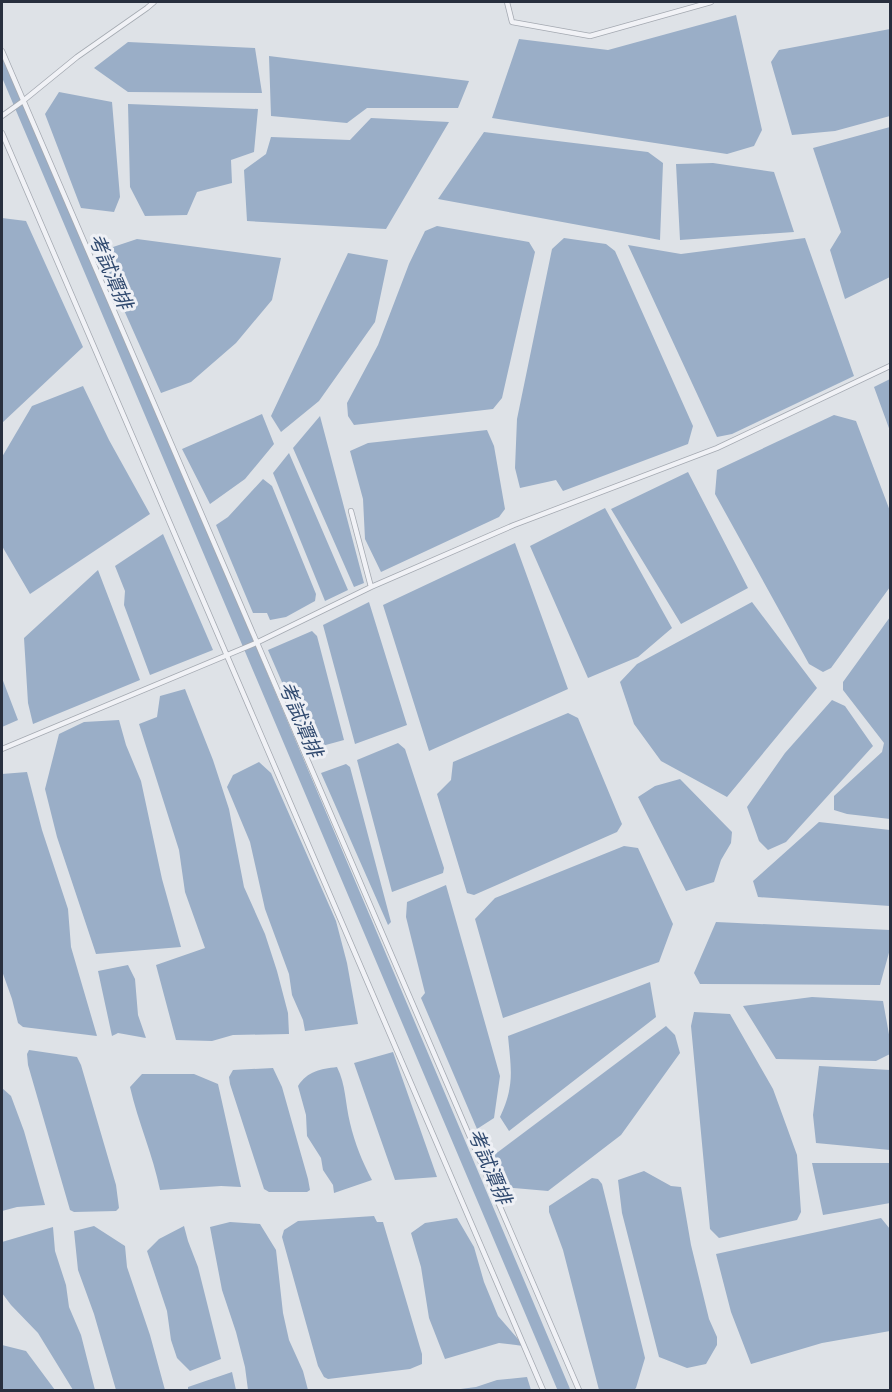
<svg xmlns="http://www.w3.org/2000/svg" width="892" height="1392" font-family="'Asap Condensed','Noto Sans TC',sans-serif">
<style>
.water{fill:#9aaec7}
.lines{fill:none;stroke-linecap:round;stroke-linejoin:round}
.canal{stroke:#9aaec7;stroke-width:12}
.lane-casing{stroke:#a4a9b1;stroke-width:6}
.lane{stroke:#f1f2f6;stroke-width:4.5}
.labels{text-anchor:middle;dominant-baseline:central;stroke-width:6;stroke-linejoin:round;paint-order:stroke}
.water-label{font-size:20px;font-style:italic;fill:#334c71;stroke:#eef0f5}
</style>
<rect width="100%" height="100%" fill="#dee2e7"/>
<path class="water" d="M736,15L762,130L754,146L727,154L492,118L519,39L608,50Z
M890,29V116L835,131L792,135L771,62L779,50Z
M128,42L255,48L262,93L128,92L94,68Z
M269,56L469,81L458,108H367L347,123L271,116Z
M59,92L112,102L120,197L114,212L81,208L45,114Z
M128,104L258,109L254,152L231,160L232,183L197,192L187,215L145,216L130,187Z
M371,118L449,122L386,229L247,221L244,170L266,154L271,137L350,140Z
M890,127V277L845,299L830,250L841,232L813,148Z
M484,132L648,152L663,163L660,240L438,199Z
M713,163L774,172L794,232L680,240L676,164Z
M2,218L26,221L83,347L2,423Z
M437,226L529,242L535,252L502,398L493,409L354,425L348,416L347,403L378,345L409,264L425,231Z
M564,238L606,244L615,251L693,426L688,444L563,491L556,480L520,488L515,468L517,419L552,249Z
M805,238L854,376L732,434L717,437L628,245L681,254Z
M137,239L281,258L272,300L236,343L191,382L161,393L98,252Z
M348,253L388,260L375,322L319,401L281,432L271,416Z
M890,379V431L874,387Z
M83,386L109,440L150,514L30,594L2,546V457L32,406Z
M262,414L274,444L245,479L210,504L182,449Z
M834,415L856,421L890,511V587L831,668L823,672L809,664L715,494L717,470Z
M320,416L364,583L354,587L293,448Z
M487,430L494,446L505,509L499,517L381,572L365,539L363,499L350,451L368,443Z
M289,453L348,590L325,601L273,473Z
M688,472L748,588L681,624L611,509Z
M263,479L272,486L316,594L315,601L286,617L270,620L267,613H253L216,525L228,517Z
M605,508L672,628L638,657L588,678L530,546Z
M163,534L213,650L150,675L124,605L125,591L115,566Z
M515,543L568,689L429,751L383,605Z
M98,570L140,680L33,724L28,703L24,638Z
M369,602L407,725L355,744L323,625Z
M752,602L817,688L727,797L661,761L634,724L620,682L637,664Z
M890,617V819L847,814L834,810V796L882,752L884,743L843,690V682Z
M312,631L317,636L344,740L311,749L268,650Z
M2,678L18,720L2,727Z
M185,689L213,760L229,809L244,887L265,934L277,971L288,1013L289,1034L233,1035L212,1041L176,1040L156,965L205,948L185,892L179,850L139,724L157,717L160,696Z
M832,700L845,706L873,746L786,842L768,850L759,841L747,807L785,753Z
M568,713L578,718L622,824L617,832L474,895L467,893L437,794L451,780L453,762Z
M119,720L126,745L141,781L162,879L181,947L96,954L57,837L45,789L59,734L84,722Z
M398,743L405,749L444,868L443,873L392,892L357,760Z
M259,762L271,773L336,921L347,963L358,1024L305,1031L303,1020L292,995L289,974L265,909L250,842L227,787L233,775Z
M346,764L350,767L391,922L388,925L321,773Z
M27,772L42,830L68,909L71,947L97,1036L23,1027L18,1023L12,999L2,971V774Z
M680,779L732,832L731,843L721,860L714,882L686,891L638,797L655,786Z
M819,822L890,830V906L758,897L753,881Z
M624,846L638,848L673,924L659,962L503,1018L475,919L495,898Z
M446,885L500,1076L494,1118L477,1129L421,998L425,993L406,917L407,902Z
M716,922L890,930V949L880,985L700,984L694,973Z
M128,965L135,979L138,1015L146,1038L118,1033L112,1036L98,971Z
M650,982L656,1017L509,1131L500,1117C515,1085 511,1069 508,1036Z
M812,997L883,1001L890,1040V1054L876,1061L776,1059L743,1006Z
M694,1012L730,1014L773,1089L797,1155L801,1212L797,1220L719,1238L710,1229L691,1026Z
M666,1026L675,1035L680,1053L621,1135L548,1191L501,1187L490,1158Z
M29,1050L77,1057L81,1065L116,1185L119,1208L116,1211L74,1212L70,1210L28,1065L27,1054Z
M393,1052L437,1177L395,1180L354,1063Z
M819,1066L890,1070V1150L816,1143L813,1115Z
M337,1067C346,1085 345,1103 350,1123C355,1144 362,1161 372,1180L334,1193L333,1185L323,1170L321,1158L307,1136L306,1115L298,1086C308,1071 320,1069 337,1067Z
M273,1068L282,1087L308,1179L310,1190L307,1192H269L264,1189L230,1084L229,1077L233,1070Z
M142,1074H194L218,1084L241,1187L221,1186L160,1190C153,1155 138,1122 130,1087Z
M2,1088L11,1096L24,1131L45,1205L17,1207L2,1211Z
M812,1163H890V1203L823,1215Z
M644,1171L671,1186L681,1187L691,1245L709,1319L717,1337V1345L706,1364L687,1368L659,1357L622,1213L618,1180Z
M592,1178L598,1179L602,1184L645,1358L636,1388L634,1390H599L563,1250L549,1212V1206Z
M374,1216L377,1222H383L422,1354V1364L410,1369L328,1379L324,1377L318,1366L282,1237L284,1230L298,1221Z
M457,1218L474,1247L484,1282L498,1316L524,1346L499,1343L445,1359L429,1318L421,1267L411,1233L425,1223Z
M881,1218L890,1229V1331L822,1343L751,1364L731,1312L716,1254Z
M230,1222L260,1224L276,1250L283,1313L289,1340L303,1371L308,1390H248L245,1367L236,1332L222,1290L210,1227Z
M94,1226L125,1246L127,1267L150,1335L165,1390H116L94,1314L78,1270L74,1231Z
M184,1226L188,1241L198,1267L221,1359L190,1371L177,1358L171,1340L167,1311L147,1251L159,1239Z
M53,1227L55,1251L66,1285L69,1307L81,1335L95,1390H73L38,1333L11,1305L2,1293V1242Z
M2,1345L26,1351L55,1390H2Z
M232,1372L236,1390H188V1387Z
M527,1377L531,1390H453L476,1387L497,1380Z"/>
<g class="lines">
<path class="canal" d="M2,62L564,1390"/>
<g class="lane-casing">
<path id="lane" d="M507,2L512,22L590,36L711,2
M2,51L579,1390
M2,116L23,101L77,57L147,8L154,2
M2,133L543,1390
M351,511L371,587
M2,749L256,643L371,587L514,525L717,448L890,366"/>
</g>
<use href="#lane" class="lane"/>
</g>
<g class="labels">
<g class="water-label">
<text transform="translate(111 271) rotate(67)">考試潭排</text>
<text transform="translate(301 719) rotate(67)">考試潭排</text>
<text transform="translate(490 1166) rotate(67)">考試潭排</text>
</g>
</g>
<rect width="892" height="1392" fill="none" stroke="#282f3e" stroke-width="6"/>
</svg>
